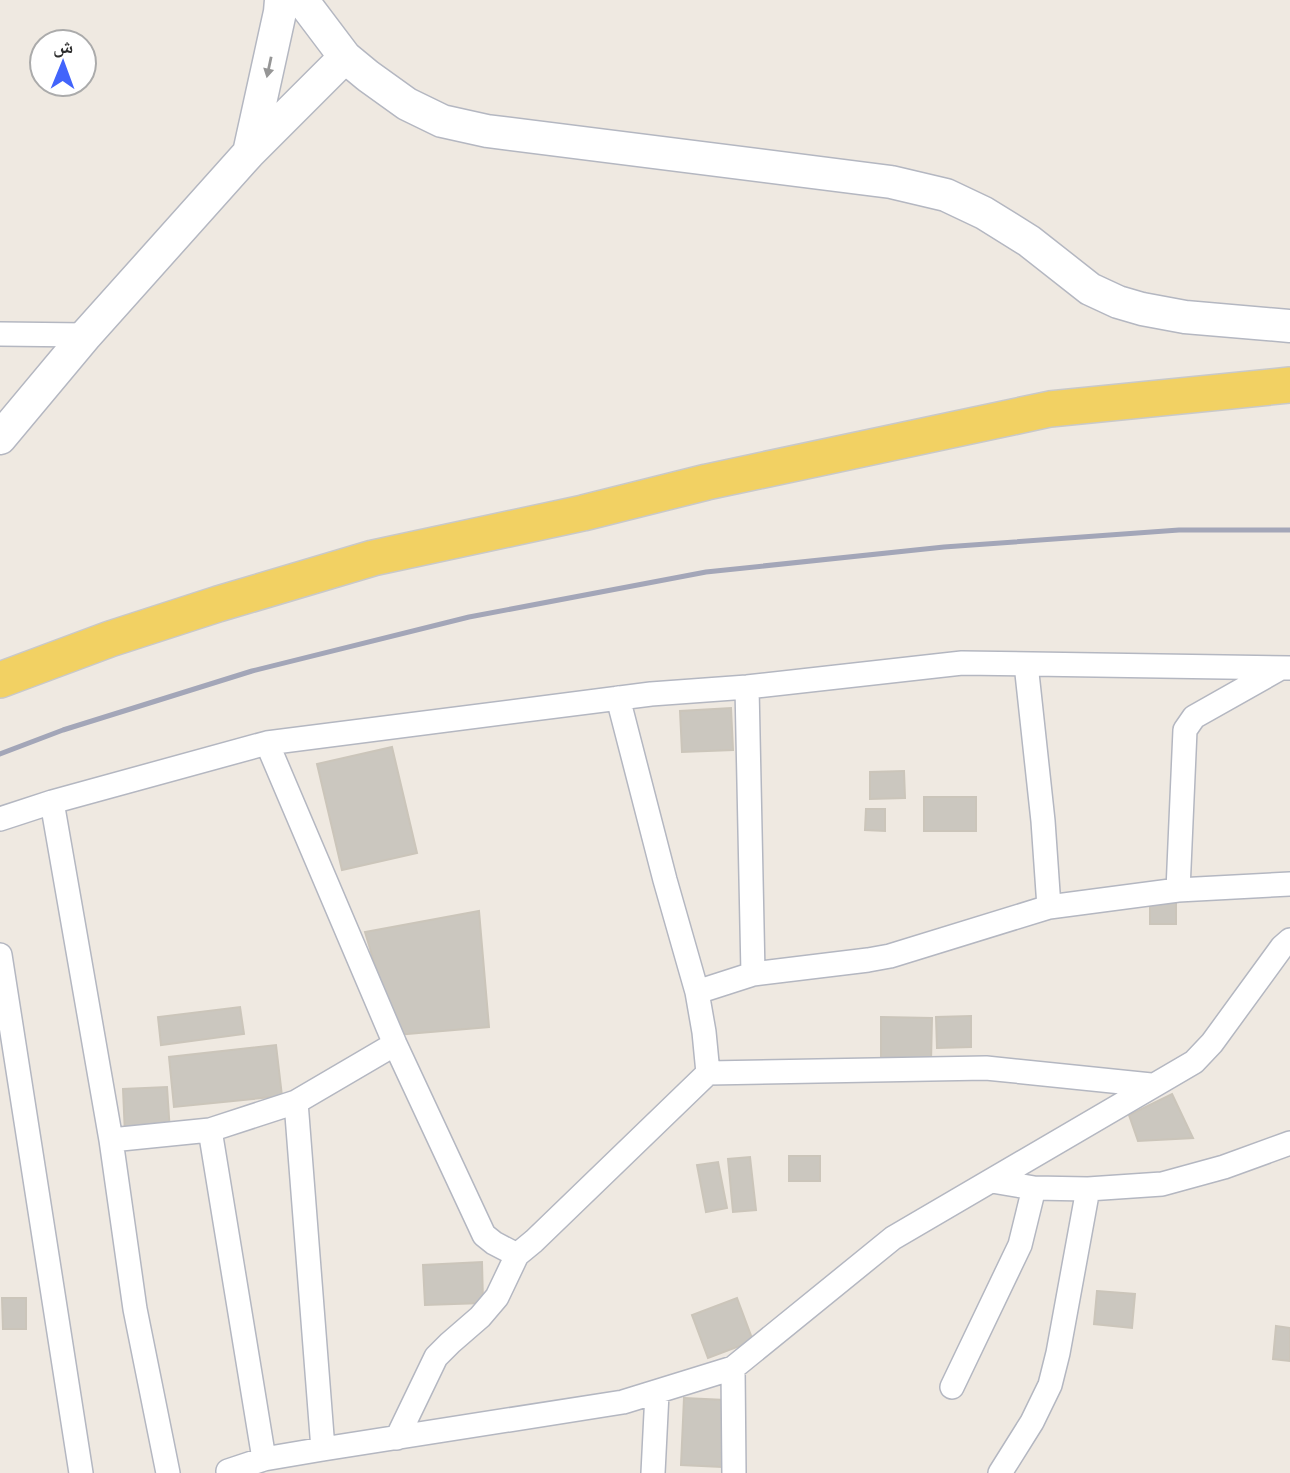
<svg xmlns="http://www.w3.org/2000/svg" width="1290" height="1473" font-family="'Fira Sans Condensed','Noto Naskh Arabic',sans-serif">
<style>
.building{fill:#cbc7bf;stroke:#cbc5ba;stroke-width:2}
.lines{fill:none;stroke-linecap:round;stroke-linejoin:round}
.street-casing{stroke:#b4b7c1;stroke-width:26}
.secondary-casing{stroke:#b4b7c1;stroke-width:35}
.primary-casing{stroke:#c9c9c9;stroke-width:38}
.street{stroke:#fff;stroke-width:23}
.secondary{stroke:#fff;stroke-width:32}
.primary{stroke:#f2d163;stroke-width:35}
.rail{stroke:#a3a6b8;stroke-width:5}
.oneway{fill:#969696}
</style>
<rect width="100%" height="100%" fill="#efe9e1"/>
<path class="building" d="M731,708L733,750L682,752L680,711Z
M392,747L417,853L342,870L317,764Z
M904,771L905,798L870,799V772Z
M924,797H976V831H924Z
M866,809H885V831L865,830Z
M1150,899L1176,900V924H1150Z
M479,911L489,1027L396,1035L365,932Z
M240,1007L244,1034L161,1045L158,1017Z
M971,1016V1047L937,1048L936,1017Z
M881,1017L932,1018L931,1062L881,1061Z
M276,1045L282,1096L174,1107L169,1057Z
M167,1087L170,1132L125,1135L123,1089Z
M1172,1094L1193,1138L1138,1141L1129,1115Z
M789,1156H820V1181H789Z
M750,1157L756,1210L733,1212L728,1159Z
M718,1162L727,1208L706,1212L697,1165Z
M482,1262L483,1303L425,1305L423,1265Z
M1097,1291L1135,1294L1132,1328L1094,1324Z
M2,1298H26V1329H3Z
M737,1298L753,1341L708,1358L692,1315Z
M1276,1326L1290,1328V1361L1273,1359Z
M684,1398L725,1400L722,1467L681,1465Z"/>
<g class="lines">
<g class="street-casing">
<path id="street" d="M0,334L86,335
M1026,664L1043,821L1049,907
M267,743L395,1044L484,1235L494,1243L517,1255L534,1241L708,1073L704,1032L697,992L665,880L618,698
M52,802L111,1140L135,1309L168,1473
M0,819L52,802L267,743L651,694L747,687L962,663L1290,668
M1178,890L1185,730L1194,717L1279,669
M0,955L81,1473
M753,974L868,960L890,956L1049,907L1178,890L1290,884
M697,992L753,974L747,687
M708,1073L986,1068L1151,1085
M210,1130L264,1459
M111,1140L210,1130L296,1102
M992,1181L1034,1188L1088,1189L1162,1184L1224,1167L1290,1143
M733,1368L734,1473
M952,1387L1020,1245L1034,1188
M397,1438L436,1357L450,1343L480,1317L497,1297L517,1255
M323,1449L296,1102L395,1044
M228,1471L264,1459L323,1449L623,1402L733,1368L893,1238L1194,1062L1212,1043L1282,947L1290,940
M653,1473L657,1393
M1000,1473L1032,1422L1050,1385L1058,1353L1088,1189"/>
</g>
<g class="secondary-casing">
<path id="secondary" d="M302,0L345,57L368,76L407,104L442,121L487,131L891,182L946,195L984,213L1029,241L1090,289L1118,302L1142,309L1185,317L1290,326
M249,153L280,12L281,0
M0,438L86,335L248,154L345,57"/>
</g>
<g class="primary-casing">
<path id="primary" d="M0,680L110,639L218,604L373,558L583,513L707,482L1050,409L1290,385"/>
</g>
<use href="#street" class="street"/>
<use href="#secondary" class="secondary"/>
<use href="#primary" class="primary"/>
<path class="rail" d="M0,754L63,730L252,671L469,617L706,572L944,547L1179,530H1290"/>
</g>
<defs><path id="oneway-solid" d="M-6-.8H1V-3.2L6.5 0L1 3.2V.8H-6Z" transform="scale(1.75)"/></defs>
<use class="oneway" href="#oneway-solid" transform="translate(269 67) rotate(102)"/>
<g transform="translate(63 63) rotate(1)"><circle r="33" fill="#ffffff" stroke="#ababab" stroke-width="2"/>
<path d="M0-5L12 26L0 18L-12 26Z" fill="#4264fb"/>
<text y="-10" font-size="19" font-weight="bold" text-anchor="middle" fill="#2e2e2e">ش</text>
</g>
</svg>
